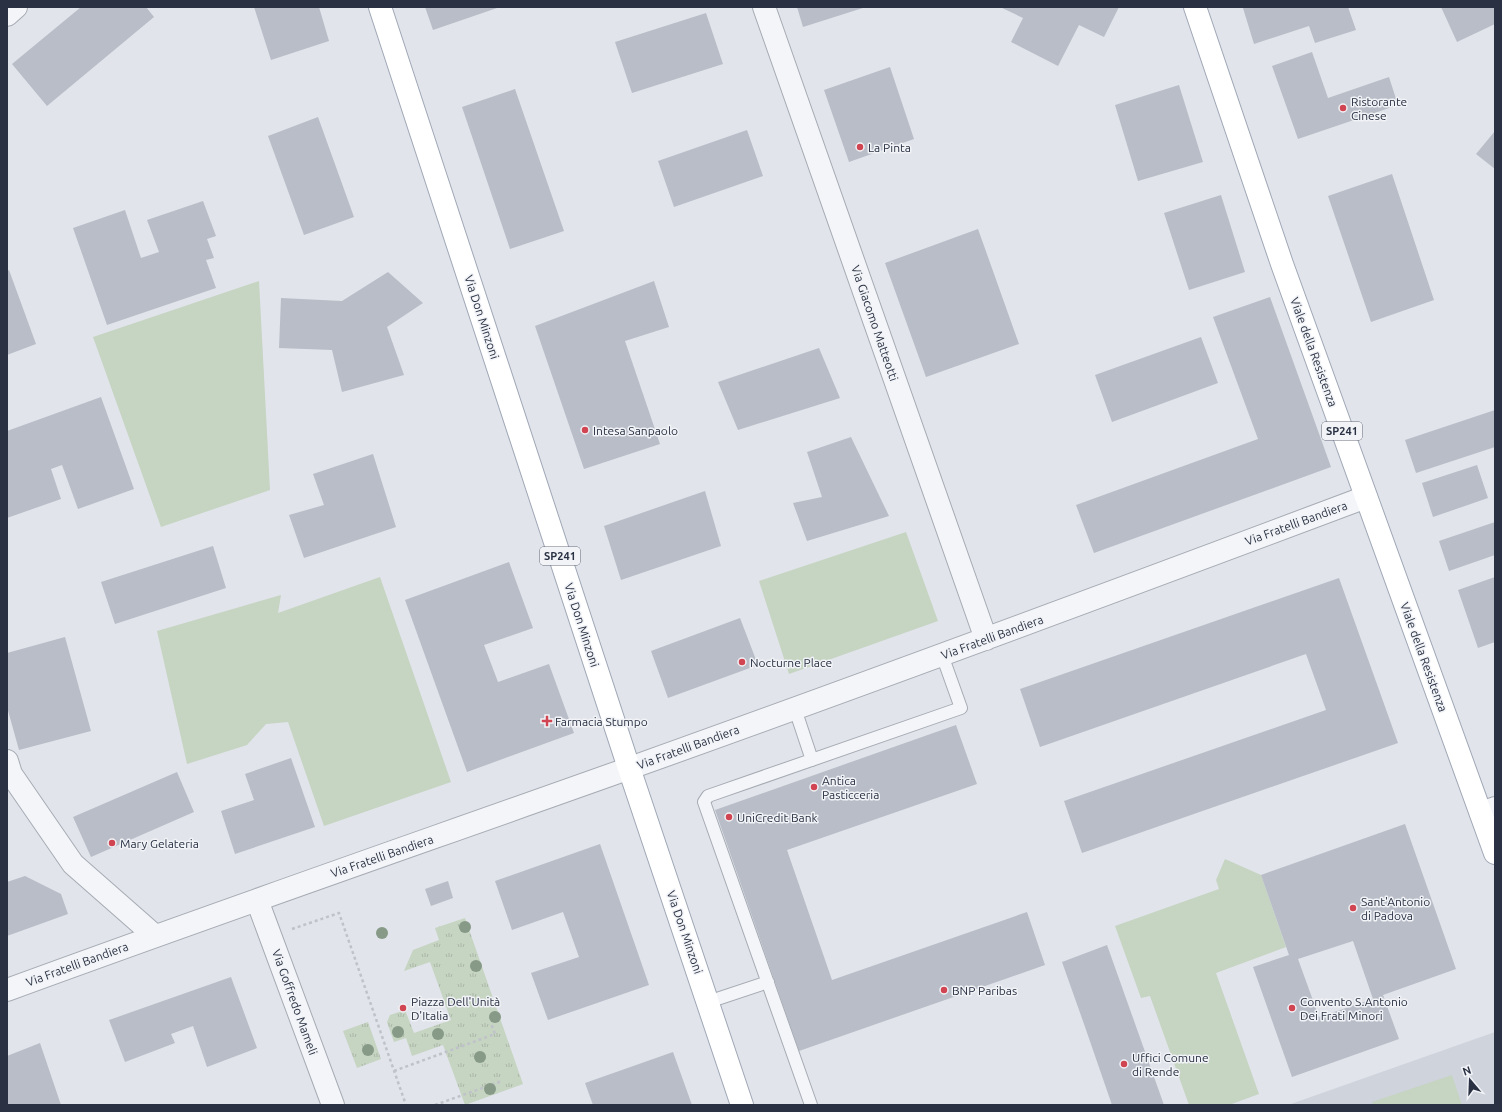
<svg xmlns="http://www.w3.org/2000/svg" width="1502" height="1112" font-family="Ubuntu,sans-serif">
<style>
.built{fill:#cfd3dc}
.grass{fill:url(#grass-tufts)}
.green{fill:#c6d4c2}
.building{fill:#b8bdc7;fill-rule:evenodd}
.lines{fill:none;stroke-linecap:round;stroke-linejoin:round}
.lane-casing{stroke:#a6abb4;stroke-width:14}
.street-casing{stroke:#a6abb4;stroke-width:24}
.primary-casing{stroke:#a0a8b6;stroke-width:24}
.path{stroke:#bfc2c9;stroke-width:2.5;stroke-dasharray:3 3;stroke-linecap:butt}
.lane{stroke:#f4f5f8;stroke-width:12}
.street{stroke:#f4f5f8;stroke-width:22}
.primary{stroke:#fff;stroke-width:22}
.tree{fill:#869a87}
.poi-dot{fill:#d14451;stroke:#f1f3f7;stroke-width:1.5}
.labels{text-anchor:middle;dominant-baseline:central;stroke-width:3;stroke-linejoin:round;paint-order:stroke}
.shield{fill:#f1f3f7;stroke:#656b78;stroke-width:1}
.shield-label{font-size:11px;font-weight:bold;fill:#293142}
.poi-label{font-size:12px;fill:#293142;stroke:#f1f3f7;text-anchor:start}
.street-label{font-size:12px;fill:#293142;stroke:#f1f3f7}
</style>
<defs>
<pattern id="grass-tufts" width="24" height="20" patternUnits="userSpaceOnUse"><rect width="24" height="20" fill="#c6d4c2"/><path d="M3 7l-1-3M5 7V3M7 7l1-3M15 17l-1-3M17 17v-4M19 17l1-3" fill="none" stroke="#aab6a8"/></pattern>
</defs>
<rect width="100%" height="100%" fill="#e1e4ea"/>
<path class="built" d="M1495,1032V1105H1288Z"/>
<path class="grass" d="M465,918L523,1084L465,1105L443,1045L412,1056L406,1038L394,1042L387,1022L390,1015L405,1010L414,1033L451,1020L430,962L404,971L413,950L439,940L435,928Z
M368,1022L381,1059L357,1068L343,1031Z"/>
<path class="green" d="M259,281L270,490L161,527L93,337Z
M906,532L938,621L789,674L759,581Z
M380,577L451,782L324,826L288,722L266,724L247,745L187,764L157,631L281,595L278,613Z
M1225,859L1261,875L1286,947L1216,973L1259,1094L1229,1105H1189L1150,996L1141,998L1115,926L1219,889L1216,880Z
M1452,1075L1462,1105H1373L1372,1102Z"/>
<path class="building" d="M81,7H146L154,17L47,106L12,64Z
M254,7H319L329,41L271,60Z
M425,7H500L433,30Z
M797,7H866L803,27Z
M1000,7H1119L1104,37L1079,25L1058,66L1011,42L1023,18Z
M1246,7H1348L1356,30L1315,43L1309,26L1254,44L1243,8Z
M1441,7H1495V24L1457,42Z
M706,13L723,64L632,93L615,42Z
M1312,52L1328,98L1389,77L1398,105L1298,139L1272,66Z
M890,67L914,139L849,162L824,90Z
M1179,85L1203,162L1138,181L1115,105Z
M515,89L564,231L510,249L462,107Z
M318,117L354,217L304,235L268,136Z
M747,130L763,176L674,207L658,161Z
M1495,131V169L1476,154Z
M1392,174L1434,300L1371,322L1328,196Z
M1221,195L1245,272L1189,290L1164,213Z
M203,201L216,236L207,239L214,258L206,260L216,288L107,325L73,228L125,210L141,258L159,252L147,220Z
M978,229L1019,344L926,377L885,263Z
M9,270L36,344L7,355V271Z
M388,272L423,303L387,327L404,375L342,392L332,350L279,348L281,298L342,301Z
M654,281L669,327L625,341L660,444L584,469L535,326Z
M1270,297L1331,467L1094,553L1076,505L1258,439L1213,317Z
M1201,337L1218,383L1112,422L1095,375Z
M819,348L840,398L738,430L718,382Z
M101,397L134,489L78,509L62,465L51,469L61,499L7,518V431Z
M1495,410V447L1416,473L1405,440Z
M851,437L889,516L807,541L793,503L822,497L807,452Z
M373,454L396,527L304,558L289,515L324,505L313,474Z
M1477,465L1488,498L1433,517L1422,483Z
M705,491L721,546L621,580L604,526Z
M1495,522V555L1449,571L1439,541Z
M213,546L226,588L115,624L101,582Z
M509,562L533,628L484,645L498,682L549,664L574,733L467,772L405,600Z
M1495,577V642L1478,648L1458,590Z
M1339,578L1398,743L1082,853L1064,801L1326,710L1306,654L1040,747L1020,689Z
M740,618L758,665L668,698L651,651Z
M65,637L91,731L19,750L7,707V653Z
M956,725L977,784L787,850L832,980L1027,912L1045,965L799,1051L715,810Z
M291,758L315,827L235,854L221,811L254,800L245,774Z
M177,772L194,812L91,857L73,817Z
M1405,824L1456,969L1383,995L1399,1039L1292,1077L1253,967L1289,955L1261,875ZM1353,941L1373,999L1319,1017L1298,959Z
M600,844L649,985L548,1020L531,973L579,957L563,912L512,930L495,881Z
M25,876L61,894L68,914L7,936V882Z
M448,881L453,898L431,906L425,889Z
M1107,945L1164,1105H1112L1084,1024L1062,962Z
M231,977L257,1048L207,1067L193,1026L171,1034L175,1043L125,1062L109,1020Z
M40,1043L61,1105H7V1056Z
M673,1052L692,1105H593L585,1083Z"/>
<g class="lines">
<g class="lane-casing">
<path id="lane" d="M795,709L812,760
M708,1002L768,982
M811,1105L704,802L708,796L961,708L942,655"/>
</g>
<g class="street-casing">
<path id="street" d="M764,7L986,639
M7,15L16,7
M7,761L11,774L73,864L155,936
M1481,813L1495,808
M257,900L333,1105
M7,990C214,914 422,842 630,768C876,680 1121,589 1366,497"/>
</g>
<g class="primary-casing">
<path id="primary" d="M380,7L629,768L742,1105
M1195,7L1282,264L1495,853"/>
</g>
<path class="path" d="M292,929L339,913L406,1105
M394,1071L495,1034L491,1023
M435,1105L502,1081"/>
<use href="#lane" class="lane"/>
<use href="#street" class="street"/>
<use href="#primary" class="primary"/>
</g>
<g class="tree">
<circle cx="465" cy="927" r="6"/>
<circle cx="382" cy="933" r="6"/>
<circle cx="476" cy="966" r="6"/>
<circle cx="495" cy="1017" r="6"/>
<circle cx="398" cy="1032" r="6"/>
<circle cx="438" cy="1034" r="6"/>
<circle cx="368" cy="1050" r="6"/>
<circle cx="480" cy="1057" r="6"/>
<circle cx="490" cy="1089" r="6"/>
</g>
<g class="poi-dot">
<circle cx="1343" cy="108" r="4"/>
<circle cx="860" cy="147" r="4"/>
<circle cx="585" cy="430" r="4"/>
<circle cx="742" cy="662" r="4"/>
<path d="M545 715h4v4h4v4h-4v4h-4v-4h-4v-4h4z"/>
<circle cx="814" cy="787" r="4"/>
<circle cx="729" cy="817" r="4"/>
<circle cx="112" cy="843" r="4"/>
<circle cx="1353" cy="908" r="4"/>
<circle cx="944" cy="990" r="4"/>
<circle cx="403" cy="1008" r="4"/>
<circle cx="1292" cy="1008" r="4"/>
<circle cx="1124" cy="1064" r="4"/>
</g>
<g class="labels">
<g class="shield">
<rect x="1322" y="422" width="40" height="18" rx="3"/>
<rect x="540" y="547" width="40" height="18" rx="3"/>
</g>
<g class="shield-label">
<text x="1342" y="431">SP241</text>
<text x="560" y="556">SP241</text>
</g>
<g class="poi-label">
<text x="1351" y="101">Ristorante<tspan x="1351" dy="14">Cinese</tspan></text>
<text x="868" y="147">La Pinta</text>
<text x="593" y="430">Intesa Sanpaolo</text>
<text x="750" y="662">Nocturne Place</text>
<text x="555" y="721">Farmacia Stumpo</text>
<text x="822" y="780">Antica<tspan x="822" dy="14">Pasticceria</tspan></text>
<text x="737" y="817">UniCredit Bank</text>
<text x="120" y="843">Mary Gelateria</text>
<text x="1361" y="901">Sant'Antonio<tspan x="1361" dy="14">di Padova</tspan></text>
<text x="952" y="990">BNP Paribas</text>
<text x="411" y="1001">Piazza Dell'Unità<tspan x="411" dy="14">D'Italia</tspan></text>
<text x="1300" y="1001">Convento S.Antonio<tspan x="1300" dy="14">Dei Frati Minori</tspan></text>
<text x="1132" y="1057">Uffici Comune<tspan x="1132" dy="14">di Rende</tspan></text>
</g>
<g class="street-label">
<text transform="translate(482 317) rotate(72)">Via Don Minzoni</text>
<text transform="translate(875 323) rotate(71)">Via Giacomo Matteotti</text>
<text transform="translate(1314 352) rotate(70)">Viale della Resistenza</text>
<text transform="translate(1296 523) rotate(-20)">Via Fratelli Bandiera</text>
<text transform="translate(582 625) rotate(72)">Via Don Minzoni</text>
<text transform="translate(992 637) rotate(-20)">Via Fratelli Bandiera</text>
<text transform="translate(1424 657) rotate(70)">Viale della Resistenza</text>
<text transform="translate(688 747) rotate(-20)">Via Fratelli Bandiera</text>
<text transform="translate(382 856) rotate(-19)">Via Fratelli Bandiera</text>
<text transform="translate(685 932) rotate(71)">Via Don Minzoni</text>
<text transform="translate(77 964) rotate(-20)">Via Fratelli Bandiera</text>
<text transform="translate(295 1002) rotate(70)">Via Goffredo Mameli</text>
</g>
</g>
<rect width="1502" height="1112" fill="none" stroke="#293142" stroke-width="16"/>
<g transform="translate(1470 1080) rotate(341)" stroke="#f1f3f7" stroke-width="3" paint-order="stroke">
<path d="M0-3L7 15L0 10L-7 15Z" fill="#293142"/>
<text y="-6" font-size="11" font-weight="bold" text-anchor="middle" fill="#293142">N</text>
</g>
</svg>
